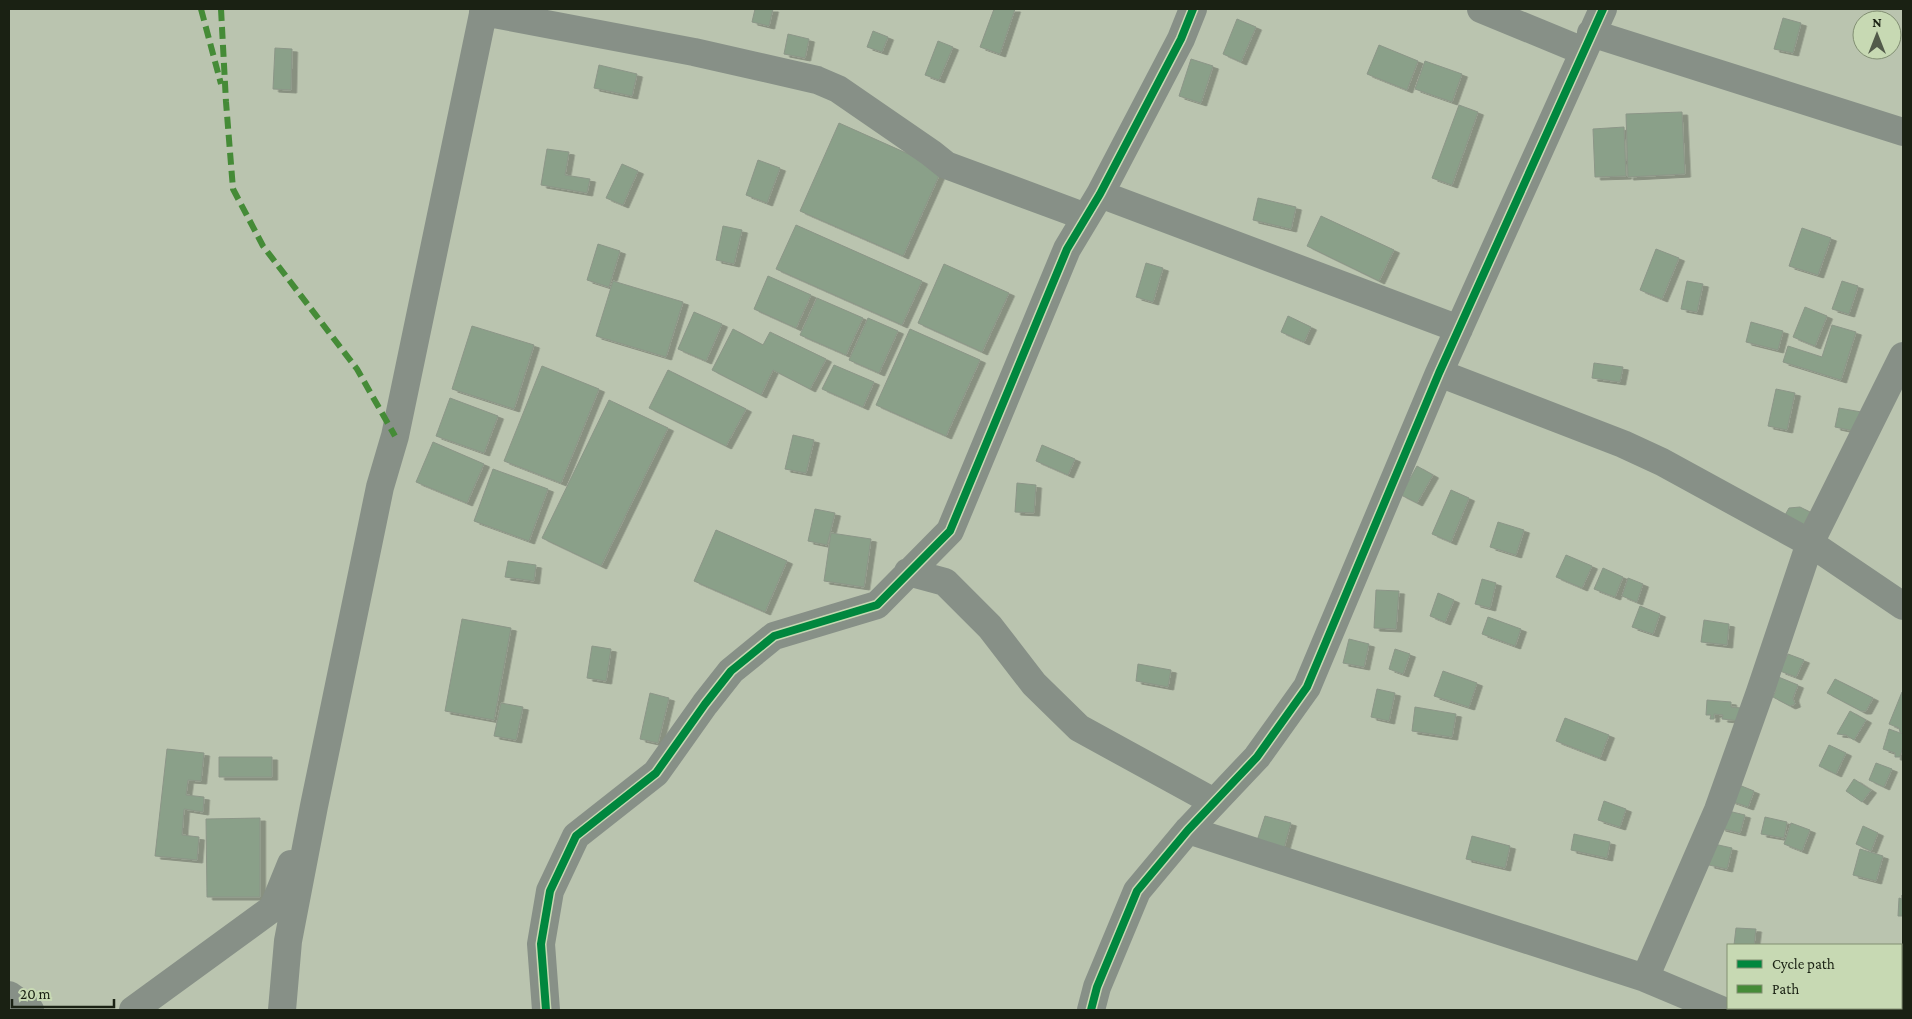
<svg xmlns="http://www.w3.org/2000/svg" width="1912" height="1019" font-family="'Crimson Pro',serif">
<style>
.building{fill:#8aa089;stroke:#8c9688;filter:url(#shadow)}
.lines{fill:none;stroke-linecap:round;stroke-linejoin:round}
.street{stroke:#879087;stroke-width:28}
.quiet{stroke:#458b37;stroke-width:6;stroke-dasharray:12 6;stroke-linecap:butt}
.cycleway-casing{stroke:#c7d9b3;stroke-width:11}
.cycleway{stroke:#00873e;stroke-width:8}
</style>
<defs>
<filter id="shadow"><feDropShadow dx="5.5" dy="3" stdDeviation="0" flood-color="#0004"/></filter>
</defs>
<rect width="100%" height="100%" fill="#bac4af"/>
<path class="building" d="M755,9H773L769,26L752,22Z
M994,9H1015L1000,54L980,47Z
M1783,18L1801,23L1793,53L1774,49Z
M1237,19L1256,27L1241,62L1223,54Z
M873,31L888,37L882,52L867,47Z
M788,34L809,39L805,58L784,54Z
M938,41L953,47L939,80L925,75Z
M1379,45L1418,61L1407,90L1367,74Z
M275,48L292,49L291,90L273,89Z
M1191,59L1213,66L1201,103L1179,96Z
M1425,61L1462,74L1452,102L1415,89Z
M599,65L637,74L632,96L594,88Z
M1459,105L1478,112L1452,185L1432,178Z
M1682,112L1685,174L1628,177L1626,114Z
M839,123L942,169L903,256L800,211Z
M1624,127L1626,176L1595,177L1593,129Z
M547,149L569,152L565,175L590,179L587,193L541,185Z
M758,160L780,168L767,203L746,195Z
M622,164L638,171L623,205L606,198Z
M1258,198L1296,207L1291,229L1253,220Z
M1321,216L1394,250L1379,281L1307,246Z
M796,225L922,281L902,325L776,269Z
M723,226L742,230L734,264L716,260Z
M1802,228L1831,238L1818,275L1789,266Z
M598,244L620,251L609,287L587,280Z
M1656,249L1679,258L1662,299L1640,290Z
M1146,263L1163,268L1153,302L1136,297Z
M944,264L1009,293L982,352L918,323Z
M768,276L811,295L796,328L754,309Z
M613,281L683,302L666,357L596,336Z
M1687,281L1703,284L1697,312L1681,309Z
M1842,281L1858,286L1849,314L1832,309Z
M817,298L863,318L846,355L800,335Z
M1805,307L1827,316L1815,346L1793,337Z
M694,312L722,324L706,361L678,349Z
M1288,316L1311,327L1304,342L1281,332Z
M868,318L898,331L879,373L849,360Z
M1751,322L1783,331L1778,350L1746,342Z
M1832,325L1856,332L1841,380L1783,362L1788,346L1822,357Z
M472,326L534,345L514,409L452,389Z
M733,329L763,345L770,332L826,359L810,389L773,370L761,395L712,370Z
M910,329L980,360L946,436L876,405Z
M1594,363L1623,367L1620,382L1592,378Z
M834,365L874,382L863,407L822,389Z
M542,366L599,389L561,483L504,461Z
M668,370L746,409L726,446L649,408Z
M1776,389L1795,393L1787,430L1768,426Z
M450,398L498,416L484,453L436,436Z
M609,400L668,428L601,566L542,538Z
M1839,408L1867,413L1863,433L1835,427Z
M793,435L814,440L806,473L785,469Z
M433,442L484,464L467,503L416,482Z
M1042,445L1075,459L1068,475L1036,461Z
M1417,466L1433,475L1417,503L1401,495Z
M493,469L548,489L529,541L474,521Z
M1017,483L1036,485L1034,513L1015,512Z
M1451,490L1469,498L1451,542L1432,534Z
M1800,507L1810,512L1799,534L1780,524L1789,508Z
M815,509L835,513L827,545L808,541Z
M1498,522L1524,530L1516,555L1490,547Z
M716,530L787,561L765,612L694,581Z
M831,533L871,539L864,587L824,581Z
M1566,555L1592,566L1582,588L1556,577Z
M508,561L536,565L534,581L505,577Z
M1603,568L1623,577L1615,597L1594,589Z
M1628,578L1643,584L1637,602L1622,596Z
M1482,579L1496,583L1490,608L1475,604Z
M1376,590L1399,591L1396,629L1374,628Z
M1438,593L1454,600L1445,622L1430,616Z
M1640,606L1660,614L1653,634L1632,627Z
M1488,617L1521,629L1515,646L1482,634Z
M462,619L511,628L494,720L445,711Z
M1704,620L1729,624L1727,645L1701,642Z
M1349,639L1369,644L1364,667L1343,663Z
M592,646L611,649L606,681L587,678Z
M1395,649L1410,654L1403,674L1389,669Z
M1788,654L1804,660L1796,677L1780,671Z
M1138,664L1171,670L1168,687L1136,681Z
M1443,671L1477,683L1469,707L1434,696Z
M1776,676L1798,685L1793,698L1795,704L1790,706L1773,697L1776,690H1772Z
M1835,679L1873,698L1866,711H1861L1827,693Z
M1377,689L1395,693L1389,721L1371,717Z
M1902,692H1903V734L1900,732L1899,728L1889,724Z
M650,693L669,698L658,743L640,739Z
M1707,700L1731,702V707L1741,708L1740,721L1722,719L1723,715L1714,714V719H1710L1711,715H1706Z
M501,703L523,707L516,740L494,736Z
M1415,707L1456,714L1452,737L1412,731Z
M1850,711L1866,720L1854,740L1846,735L1837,734Z
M1565,718L1609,735L1600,758L1556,741Z
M1889,729L1903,734V746L1900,757H1895V753L1883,749Z
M1829,745L1846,753L1836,774L1819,766Z
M167,749L204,753L201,781L188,780L186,795L204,797L203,812L184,809L182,835L199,837L197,860L155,856Z
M219,757H272V777H219Z
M1876,763L1892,769L1884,787L1869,780Z
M1854,779L1871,790L1862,802L1846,791Z
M1734,783L1754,791L1748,807L1728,800Z
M1604,801L1626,809L1620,827L1598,820Z
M1724,810L1745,815L1740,833L1720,828Z
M1265,816L1291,823L1282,855L1255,847Z
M1765,817L1787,822L1784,838L1761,834Z
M260,818V897H207L206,819Z
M1791,823L1810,830L1802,851L1784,844Z
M1863,826L1878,833L1871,851L1856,844Z
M1574,834L1610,842L1607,858L1571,850Z
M1472,836L1510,846L1505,868L1466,859Z
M1714,844L1732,848L1727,869L1709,865Z
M1860,849L1883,856L1876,881L1853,875Z
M1902,895L1903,916H1898L1899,898L1902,899Z
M1736,928L1756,929L1754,945H1734Z"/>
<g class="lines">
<path class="street" d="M1481,9L1583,51
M483,12L694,52L817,80L838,89L931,153L946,165L1086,217
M1591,33L1903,132
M1100,194L1459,329
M1439,373L1623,444L1662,462L1810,543L1903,606
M908,572L945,582L990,627L1034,684L1079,728L1214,802
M1188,830L1645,978L1721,1010
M1645,978L1718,810L1760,692L1810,543L1903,356
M9,995L30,1010
M133,1010L273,908L291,864
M282,1010L288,941L314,806L380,487L395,436L484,9
M546,1010L541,944L550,891L576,836L656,773L705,704L731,671L774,636L877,605L950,531L1067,249L1100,194L1181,39L1193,9
M1091,1010L1097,987L1137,891L1188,830L1257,757L1307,687L1439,373L1603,9"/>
<path class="quiet" d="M201,9L221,84
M221,9L226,102L233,189L263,246L357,369L395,436"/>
<g class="cycleway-casing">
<path id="cycleway" d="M546,1010L541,944L550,891L576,836L656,773L705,704L731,671L774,636L877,605L950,531L1067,249L1100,194L1181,39L1193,9
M1091,1010L1097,987L1137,891L1188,830L1257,757L1307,687L1439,373L1603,9"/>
</g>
<use href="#cycleway" class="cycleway"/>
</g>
<rect width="1912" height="1019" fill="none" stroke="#1a2113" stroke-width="20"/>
<rect x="1727" y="944" width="175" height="65" fill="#c7d9b3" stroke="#828f73"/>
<rect x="1737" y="960" width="25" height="8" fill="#00873e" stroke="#828f73"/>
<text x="1772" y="969" font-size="15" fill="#1a2113">Cycle path</text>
<rect x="1737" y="985" width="25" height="8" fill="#458b37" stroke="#828f73"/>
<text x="1772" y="994" font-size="15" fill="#1a2113">Path</text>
<g transform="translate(1877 35)"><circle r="24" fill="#c7d9b3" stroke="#828f73"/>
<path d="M0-4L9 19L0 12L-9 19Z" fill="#525a4a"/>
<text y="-8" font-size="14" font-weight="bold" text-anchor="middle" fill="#1a2113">N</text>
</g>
<path d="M12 999v8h102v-8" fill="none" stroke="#1a2113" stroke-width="2.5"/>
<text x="20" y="999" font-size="15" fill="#1a2113" stroke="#c7d9b3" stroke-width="4" paint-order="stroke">20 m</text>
</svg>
